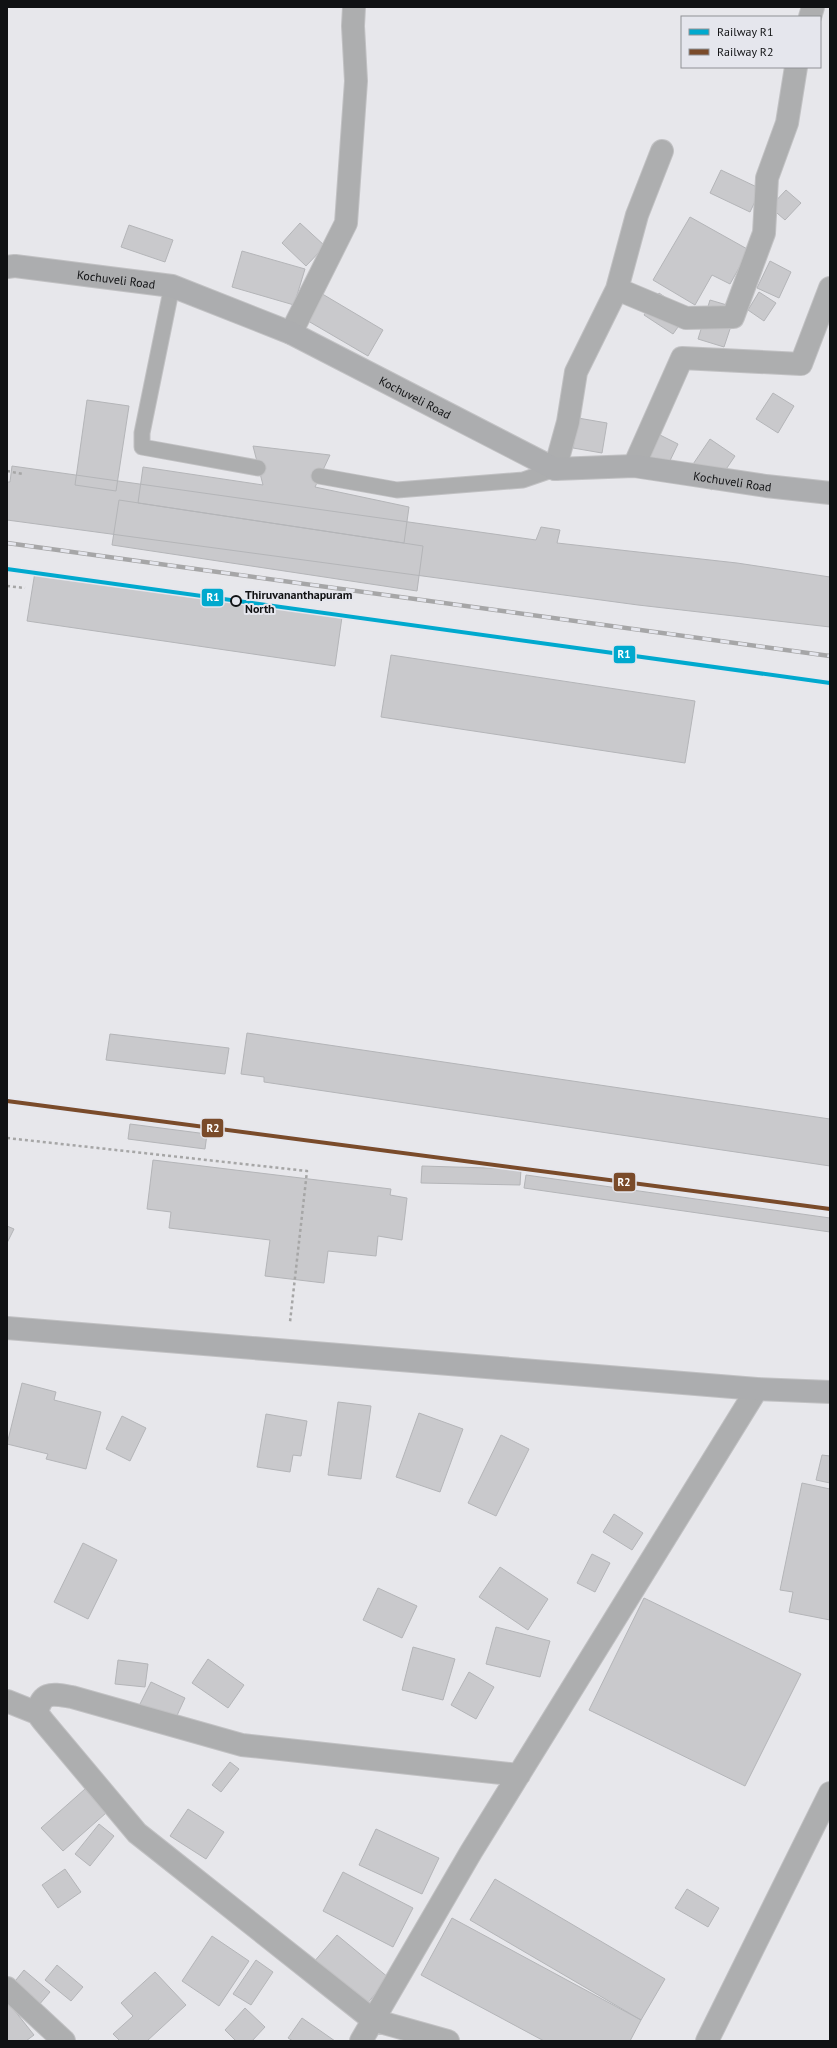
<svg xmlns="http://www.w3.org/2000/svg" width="837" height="2048" font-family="'PT Sans',sans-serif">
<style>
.building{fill:#c9c9cc;stroke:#b4b5b8}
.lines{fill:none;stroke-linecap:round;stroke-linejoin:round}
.lane-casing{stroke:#c1c1c3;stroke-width:17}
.street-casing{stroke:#c1c1c3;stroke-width:24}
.secondary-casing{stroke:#c1c1c3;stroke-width:24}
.path{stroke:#a6a6a6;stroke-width:2.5;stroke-dasharray:3 3;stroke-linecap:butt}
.lane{stroke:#adaeaf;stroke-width:15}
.street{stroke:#adaeaf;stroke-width:22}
.secondary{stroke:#acadaf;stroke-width:22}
.rail-casing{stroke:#a6a6a7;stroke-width:4.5}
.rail{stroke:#e5e6ed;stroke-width:3;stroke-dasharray:9;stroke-linecap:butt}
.rail-1-casing{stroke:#e5e6ed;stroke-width:7}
.rail-2-casing{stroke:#e5e6ed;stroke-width:7}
.rail-1{stroke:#00a9ce;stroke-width:4}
.rail-2{stroke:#7a4b2a;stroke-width:4}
.stop-dot{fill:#e5e6ed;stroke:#101113;stroke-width:2}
.labels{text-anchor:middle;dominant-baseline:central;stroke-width:4;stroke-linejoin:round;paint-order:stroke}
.street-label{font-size:12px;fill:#101113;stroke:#e5e6ed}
.stop-label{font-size:12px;font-weight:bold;fill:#101113;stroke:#e5e6ed;text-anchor:start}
.line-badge{stroke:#e5e6ed;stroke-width:1.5}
.badge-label{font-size:11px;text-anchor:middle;font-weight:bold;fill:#fff}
</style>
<rect width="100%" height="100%" fill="#e7e7eb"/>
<path class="building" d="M721,170L761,189L750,212L710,193Z
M786,190L801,203L785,220L770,207Z
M690,217L749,250L730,284L712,275L695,305L653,280Z
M300,223L325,246L306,266L282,243Z
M129,225L173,240L165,262L121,247Z
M242,251L305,269L294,305L232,287Z
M770,261L791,272L779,298L757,288Z
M319,292L383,330L368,356L303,318Z
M759,292L776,303L764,321L748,310Z
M659,293L688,313L673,334L644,315Z
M710,300L737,308L724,347L698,339Z
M773,393L794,406L778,433L756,419Z
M87,400L129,406L116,491L75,485Z
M578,418L607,423L602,453L573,448Z
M658,434L678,444L665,471L645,461Z
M710,439L735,456L712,490L687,473Z
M253,446L330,455L315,487L409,507L404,543L138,503L143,467L263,485Z
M12,466L536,540L541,527L560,530L557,543L737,563L830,577V627L638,605L7,520V482H10Z
M119,500L423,546L417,591L112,545Z
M35,572L342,617L335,666L27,621Z
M391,655L695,701L685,763L381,717Z
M247,1033L830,1119V1166L264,1082V1077L241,1074Z
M110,1034L229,1048L225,1074L106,1060Z
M130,1124L207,1134L205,1149L128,1139Z
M153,1160L391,1189L390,1195L407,1198L402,1240L378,1236L376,1256L328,1251L324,1283L265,1276L270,1240L169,1228L171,1212L147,1209Z
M422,1166L521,1169L520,1185L421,1183Z
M526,1175L830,1218V1232L524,1188Z
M7,1226L14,1229L7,1243Z
M22,1383L56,1392L54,1400L101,1412L86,1469L46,1459L48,1454L7,1444Z
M338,1402L371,1406L361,1479L328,1475Z
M419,1413L463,1429L440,1492L396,1477Z
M266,1414L307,1421L301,1456L293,1455L290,1472L257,1467Z
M122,1416L146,1428L130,1461L106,1449Z
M501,1435L529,1449L496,1516L468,1503Z
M822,1455L830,1456V1483L816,1480Z
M802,1483L830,1489V1620L789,1612L793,1592L780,1590Z
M614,1514L643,1533L632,1550L603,1532Z
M83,1543L117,1560L88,1619L54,1602Z
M592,1554L610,1563L595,1592L577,1583Z
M500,1567L548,1599L528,1630L479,1597Z
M378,1588L417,1606L402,1638L363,1620Z
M644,1598L801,1674L745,1786L589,1710Z
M496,1627L550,1641L540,1677L486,1664Z
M413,1647L455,1659L443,1700L402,1690Z
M208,1659L244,1685L228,1708L192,1683Z
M118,1660L148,1664L145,1687L115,1684Z
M469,1672L494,1687L476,1719L451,1705Z
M151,1682L185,1698L174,1722L139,1706Z
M230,1762L239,1769L221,1792L212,1785Z
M85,1789L106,1813L63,1851L41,1828Z
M188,1809L224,1832L206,1859L170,1836Z
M99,1824L114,1836L90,1866L75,1854Z
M376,1829L439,1858L422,1894L359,1865Z
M65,1869L81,1892L58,1908L42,1885Z
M343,1872L413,1908L393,1947L323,1911Z
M495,1879L665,1979L641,2020L470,1920Z
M687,1889L719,1908L708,1927L675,1908Z
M452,1918L641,2020L630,2041H544L421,1975Z
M337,1935L389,1978L365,2006L313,1963Z
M212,1936L249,1961L219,2006L182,1981Z
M256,1960L273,1972L251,2005L233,1994Z
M57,1965L83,1987L71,2001L45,1980Z
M24,1970L50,1992L38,2006L12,1985Z
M155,1972L186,2005L147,2041H120L113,2034L133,2016L121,2003Z
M7,2001L34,2035L26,2041H7Z
M245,2008L265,2027L252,2041H236L225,2030Z
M302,2018L335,2041H293L288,2038Z"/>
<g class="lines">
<g class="lane-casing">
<path id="lane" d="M172,286L142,433V447L258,468
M319,476L397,490L523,480L555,469"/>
</g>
<g class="street-casing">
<path id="street" d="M810,17L813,7
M617,289L686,318L733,317L764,233L767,178L787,123L796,67
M291,333L346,223L356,81L353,26L354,7
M634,466L682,358L801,364L830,288
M555,469L568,422L576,372L617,289L637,215L662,151
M7,1701L37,1713
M7,1988L64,2041
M361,2041L471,1852L757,1389
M448,2041L373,2020L137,1833L43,1721L37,1713C42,1690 53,1694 72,1697L242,1745L519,1775
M707,2041L830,1793"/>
</g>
<g class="secondary-casing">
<g id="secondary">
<path id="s1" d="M7,267L15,266L172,286L291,333L555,469L634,466L766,486L830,493"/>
<path d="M7,1328L757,1389L830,1392"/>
</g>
</g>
<path class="path" d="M7,471L23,474
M7,586L25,588
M7,1138L307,1171L290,1322"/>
<use href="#lane" class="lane"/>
<use href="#street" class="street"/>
<use href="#secondary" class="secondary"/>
<g class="rail-casing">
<path id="rail" d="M7,543L830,656
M7,569L830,683"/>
</g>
<use href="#rail" class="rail"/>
<g class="rail-1-casing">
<path id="rail-1" d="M7,569L830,683"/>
</g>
<g class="rail-2-casing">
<path id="rail-2" d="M7,1101L830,1209"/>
</g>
<use href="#rail-1" class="rail-1"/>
<use href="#rail-2" class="rail-2"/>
</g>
<circle class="stop-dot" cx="236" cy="601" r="5"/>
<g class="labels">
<g class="street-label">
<text stroke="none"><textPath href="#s1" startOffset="110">Kochuveli Road</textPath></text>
<text stroke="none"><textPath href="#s1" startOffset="434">Kochuveli Road</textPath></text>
<text stroke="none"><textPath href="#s1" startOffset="770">Kochuveli Road</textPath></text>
</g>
<g class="stop-label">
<text x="245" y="594">Thiruvananthapuram<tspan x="245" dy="14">North</tspan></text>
</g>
</g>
<g class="line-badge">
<rect x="201" y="588" width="23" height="19" rx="4" fill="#00a9ce"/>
<rect x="613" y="645" width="23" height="19" rx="4" fill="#00a9ce"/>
<rect x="201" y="1118" width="23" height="20" rx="4" fill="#7a4b2a"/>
<rect x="613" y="1172" width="23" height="20" rx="4" fill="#7a4b2a"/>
</g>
<g class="badge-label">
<text x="213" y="601">R1</text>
<text x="624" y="658">R1</text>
<text x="213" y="1132">R2</text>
<text x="624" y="1186">R2</text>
</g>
<rect width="837" height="2048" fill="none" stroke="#101113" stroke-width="16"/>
<rect x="681" y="16" width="140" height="52" fill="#e5e6ed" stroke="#909196"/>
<rect x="689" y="29" width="20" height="6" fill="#00a9ce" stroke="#909196"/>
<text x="717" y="36" font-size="12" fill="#101113">Railway R1</text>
<rect x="689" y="49" width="20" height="6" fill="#7a4b2a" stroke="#909196"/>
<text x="717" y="56" font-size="12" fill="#101113">Railway R2</text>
</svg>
